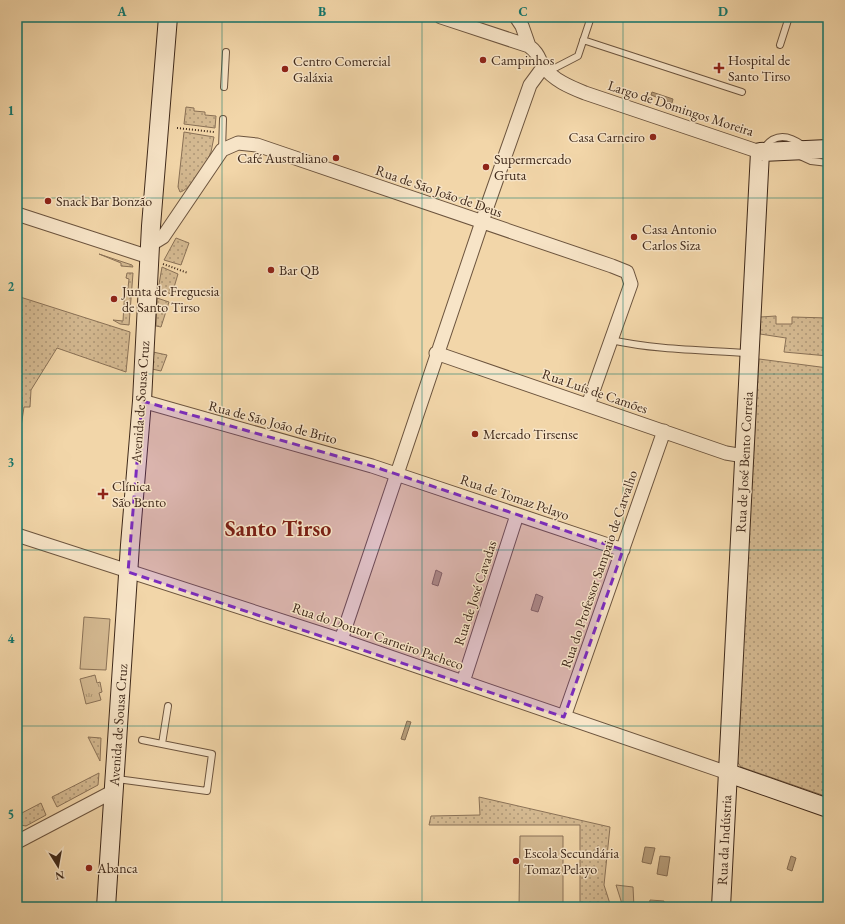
<svg xmlns="http://www.w3.org/2000/svg" width="845" height="924" font-family="'EB Garamond',serif">
<style>
.grass{fill:url(#grass-dots);stroke:#8a7156}
.park{fill:url(#park-tufts);stroke:#8a7156}
.garden{fill:#d4b991;stroke:#8a7156}
.water{fill:#b59b78;stroke:#866d52}
.lines{fill:none;stroke-linecap:round;stroke-linejoin:round}
.lane-casing{stroke:#6c543e;stroke-width:8}
.street-casing{stroke:#6c543e;stroke-width:15}
.secondary-casing{stroke:#3f291a;stroke-width:20}
.path{stroke:#3f291a;stroke-width:2;stroke-dasharray:1 2;stroke-linecap:butt}
.lane{stroke:#f7e4c7;stroke-width:6}
.street{stroke:#f7e4c7;stroke-width:13}
.secondary{stroke:#f7e4c7;stroke-width:18}
.marked{fill:#7b2cbf;fill-opacity:0.2;stroke:#7b2cbf;stroke-width:3;stroke-dasharray:8 5;stroke-linejoin:round}
.grid{fill:none;stroke:#0f766e;stroke-width:1;stroke-opacity:0.55}
.poi-dot{fill:#8f2418;stroke:#f7e4c7;stroke-width:1.5}
.labels{text-anchor:middle;dominant-baseline:central;stroke-width:3;stroke-linejoin:round;paint-order:stroke}
.poi-label{font-size:14px;fill:#3f291a;stroke:#f7e4c7;text-anchor:start}
.street-label{font-size:14px;fill:#3f291a;stroke:#f7e4c7}
.town-label{font-size:22px;font-weight:bold;fill:#7a1f14;stroke:#f7e4c7}
.neatline{fill:none;stroke:#0f766e;stroke-width:1.5}
.grid-label{font-size:13px;text-anchor:middle;font-weight:bold;fill:#0f766e}
</style>
<defs>
<pattern id="grass-dots" width="8" height="8" patternUnits="userSpaceOnUse"><rect width="8" height="8" fill="#d4b991"/><path d="M2 2h.1M6 6h.1" fill="none" stroke="#ad9676" stroke-width="1.8" stroke-linecap="round"/></pattern>
<pattern id="park-tufts" width="24" height="20" patternUnits="userSpaceOnUse"><rect width="24" height="20" fill="#d4b991"/><path d="M3 7l-1-3M5 7V3M7 7l1-3M15 17l-1-3M17 17v-4M19 17l1-3" fill="none" stroke="#ad9676"/></pattern>
</defs>
<rect width="100%" height="100%" fill="#f2d6a9"/>
<filter id="stains"><feTurbulence type="fractalNoise" baseFrequency=".005" numOctaves="4"/><feColorMatrix values="0 0 0 0 .2 0 0 0 0 .09 0 0 0 0 .02 0 0 0 .5 -.17"/></filter>
<radialGradient id="worn" r=".72"><stop offset=".6" stop-color="#630" stop-opacity="0"/><stop offset="1" stop-color="#630" stop-opacity=".3"/></radialGradient>
<path class="grass" d="M186,107L194,108V111L205,112V115L216,116L215,128L184,124Z
M184,132L214,137C213,142 212,147 211,152C208,161 189,191 180,192L178,187Z
M176,238L189,243L181,265L164,260Z
M99,254L132,265L133,267L121,266V263Z
M162,267L178,274L172,294L158,290Z
M127,273H133L129,325L120,324L113,320L123,321L125,288H128L129,279L126,278Z
M17,296L130,332L126,372L57,348L31,390L30,407H24L21,427L17,428Z
M157,298L169,302L161,327L156,326Z
M776,316V324H792V317L828,318V356L784,352L786,338L760,334V317Z
M153,352L167,355L161,371L152,369Z
M759,359L828,368V797L741,767L736,760Z
M88,737L101,738L100,761Z
M99,773L98,785L57,807L52,797Z
M479,797L610,827L604,885L611,907H580V825H429L431,816L480,815Z
M41,803L46,815L26,826L20,825L18,815Z"/>
<path class="park" d="M95,675L97,683L100,682L102,692L99,693L101,700L86,704L80,679Z"/>
<path class="garden" d="M84,617L110,619L106,670L80,669Z
M520,836H563V907H519Z
M616,885L633,887L634,907H623Z
M650,900L664,901V907H649Z"/>
<path class="water" d="M652,92L673,99L672,103L651,95Z
M436,570L442,573L438,586L432,584Z
M536,594L543,597L538,612L531,610Z
M407,721L411,722L405,740L401,739Z
M645,847L655,848L651,864L642,862Z
M660,856L670,857L667,876L657,874Z
M791,856L796,858L792,871L787,869Z"/>
<g class="lines">
<g class="lane-casing">
<path id="lane" d="M583,40L742,92
M780,45L789,17
M549,71L578,56L591,17
M224,87L226,52
M763,149C775,132 789,135 804,146
M222,150L223,119
M800,156L811,161L828,163
M611,340C656,350 702,350 747,353
M162,744L168,706
M117,779L207,791L212,754L142,740"/>
</g>
<g class="street-casing">
<path id="street" d="M441,17L529,46C538,53 538,57 543,66C553,80 570,87 585,93L760,152
M516,17L522,26L529,46
M17,214L149,257
M150,245L163,237L222,150L238,143L257,145L612,266L627,272L631,284L588,405
M436,353L726,453L744,456
M142,401L372,466L623,550
M17,535L341,640L728,773
M341,640L487,207L530,85L544,66
M463,682L517,515
M564,717L664,431
M17,842L114,791"/>
</g>
<g class="secondary-casing">
<path id="secondary" d="M728,773L828,808
M106,907L130,545L142,401L151,226L168,17
M721,907L760,152L828,149"/>
</g>
<path class="path" d="M177,128L214,132
M163,264L188,273"/>
<use href="#lane" class="lane"/>
<use href="#street" class="street"/>
<use href="#secondary" class="secondary"/>
</g>
<path class="marked" d="M142,401L372,466L623,550L564,717L128,572Z"/>
<path class="grid" d="M222,17V907M422,17V907M623,17V907M17,198H828M17,374H828M17,550H828M17,726H828"/>
<g class="poi-dot">
<circle cx="483" cy="60" r="4"/>
<path d="M717 62h4v4h4v4h-4v4h-4v-4h-4v-4h4z"/>
<circle cx="285" cy="69" r="4"/>
<circle cx="653" cy="137" r="4"/>
<circle cx="336" cy="158" r="4"/>
<circle cx="486" cy="167" r="4"/>
<circle cx="48" cy="201" r="4"/>
<circle cx="634" cy="237" r="4"/>
<circle cx="271" cy="270" r="4"/>
<circle cx="114" cy="299" r="4"/>
<circle cx="475" cy="434" r="4"/>
<path d="M101 488h4v4h4v4h-4v4h-4v-4h-4v-4h4z"/>
<circle cx="516" cy="861" r="4"/>
<circle cx="89" cy="868" r="4"/>
</g>
<g class="labels">
<g class="poi-label">
<text x="491" y="60">Campinhos</text>
<text x="728" y="60">Hospital de<tspan x="728" dy="16">Santo Tirso</tspan></text>
<text x="293" y="61">Centro Comercial<tspan x="293" dy="16">Galáxia</tspan></text>
<text x="645" y="137" text-anchor="end">Casa Carneiro</text>
<text x="328" y="158" text-anchor="end">Café Australiano</text>
<text x="494" y="159">Supermercado<tspan x="494" dy="16">Gruta</tspan></text>
<text x="56" y="201">Snack Bar Bonzão</text>
<text x="642" y="229">Casa Antonio<tspan x="642" dy="16">Carlos Siza</tspan></text>
<text x="279" y="270">Bar QB</text>
<text x="122" y="291">Junta de Freguesia<tspan x="122" dy="16">de Santo Tirso</tspan></text>
<text x="483" y="434">Mercado Tirsense</text>
<text x="112" y="486">Clínica<tspan x="112" dy="16">São Bento</tspan></text>
<text x="524" y="853">Escola Secundária<tspan x="524" dy="16">Tomaz Pelayo</tspan></text>
<text x="97" y="868">Abanca</text>
</g>
<g class="street-label">
<text transform="translate(681 108) rotate(18)">Largo de Domingos Moreira</text>
<text transform="translate(439 191) rotate(19)">Rua de São João de Deus</text>
<text transform="translate(595 391) rotate(19)">Rua Luís de Camões</text>
<text transform="translate(140 402) rotate(-86)">Avenida de Sousa Cruz</text>
<text transform="translate(273 422) rotate(15)">Rua de São João de Brito</text>
<text transform="translate(744 462) rotate(-87)">Rua de José Bento Correia</text>
<text transform="translate(515 497) rotate(19)">Rua de Tomaz Pelayo</text>
<text transform="translate(599 569) rotate(-71)">Rua do Professor Sampaio de Carvalho</text>
<text transform="translate(475 593) rotate(-72)">Rua de José Cavadas</text>
<text transform="translate(378 636) rotate(19)">Rua do Doutor Carneiro Pacheco</text>
<text transform="translate(118 725) rotate(-86)">Avenida de Sousa Cruz</text>
<text transform="translate(724 840) rotate(-87)">Rua da Indústria</text>
</g>
<g class="town-label">
<text x="278" y="528">Santo Tirso</text>
</g>
</g>
<rect width="845" height="924" fill="none" stroke="#f2d6a9" stroke-width="44"/>
<g transform="translate(58 866) rotate(169)" stroke="#f7e4c7" stroke-width="3" paint-order="stroke">
<path d="M0-3L7 15L0 10L-7 15Z" fill="#3f291a"/>
<text y="-6" font-size="11" font-weight="bold" text-anchor="middle" fill="#3f291a">N</text>
</g>
<rect x="22" y="22" width="801" height="880" class="neatline"/>
<g class="grid-label">
<text x="122" y="16">A</text>
<text x="322" y="16">B</text>
<text x="523" y="16">C</text>
<text x="723" y="16">D</text>
<text x="11" y="115">1</text>
<text x="11" y="291">2</text>
<text x="11" y="467">3</text>
<text x="11" y="643">4</text>
<text x="11" y="819">5</text>
</g>
<rect width="100%" height="100%" filter="url(#stains)"/>
<rect width="100%" height="100%" fill="url(#worn)"/>
</svg>
